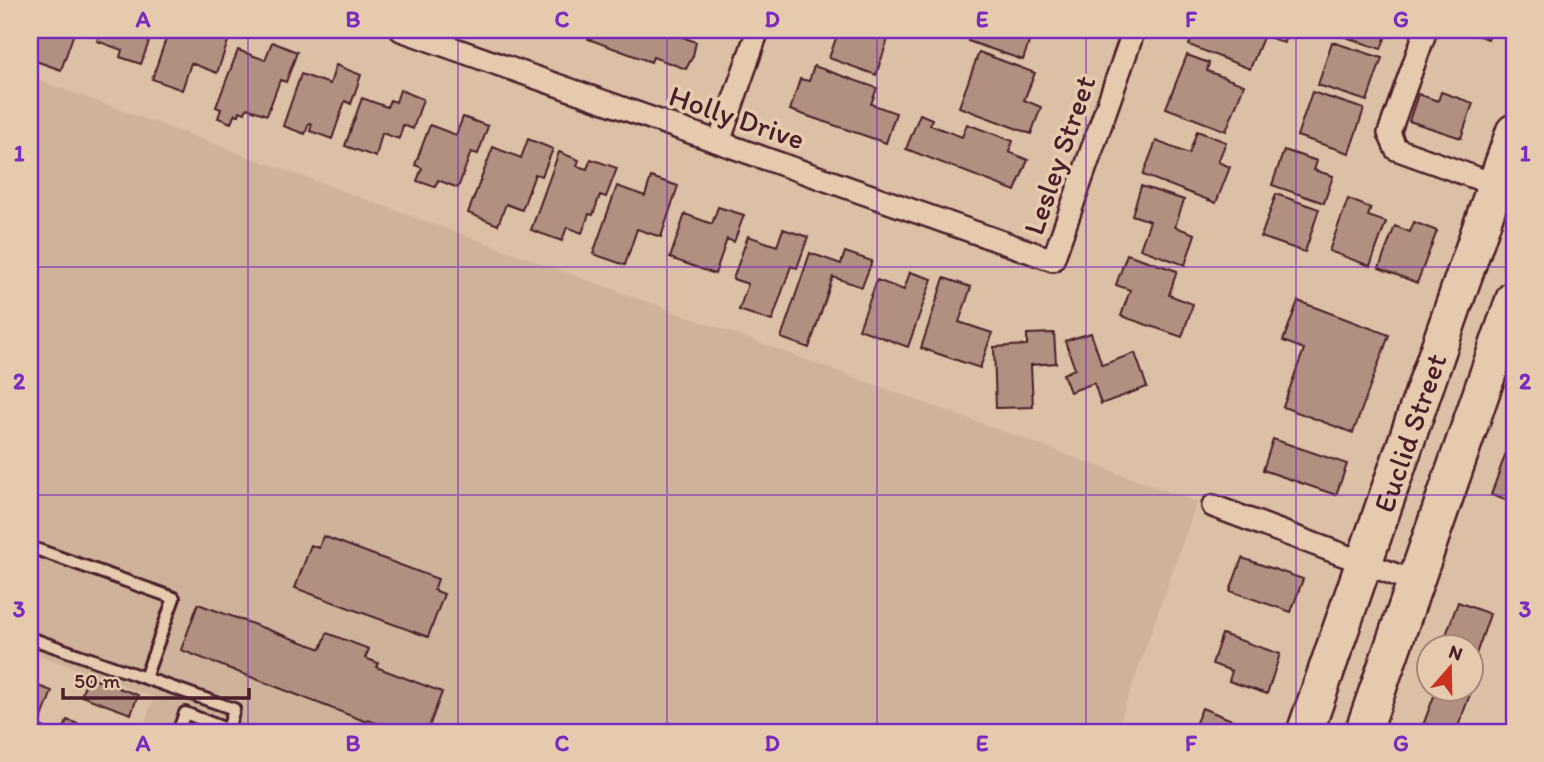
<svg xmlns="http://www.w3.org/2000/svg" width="1544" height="762" font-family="Itim,sans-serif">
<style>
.built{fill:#cfb29a}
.building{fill:#b19081;stroke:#4a1f2b;stroke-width:2}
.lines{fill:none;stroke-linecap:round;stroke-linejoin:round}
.lane-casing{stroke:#4a1f2b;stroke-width:16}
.street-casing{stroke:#4a1f2b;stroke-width:26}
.primary-casing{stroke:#4a1f2b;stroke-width:40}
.lane{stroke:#e5caad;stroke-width:10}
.street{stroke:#e5caad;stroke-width:21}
.primary{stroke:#e5caad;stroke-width:35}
.grid{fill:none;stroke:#7b2cbf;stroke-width:2;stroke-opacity:0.55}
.labels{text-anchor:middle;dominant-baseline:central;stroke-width:7;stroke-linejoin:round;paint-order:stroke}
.street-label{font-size:30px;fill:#4a1f2b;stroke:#e5caad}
.neatline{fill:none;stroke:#7b2cbf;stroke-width:2.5}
.grid-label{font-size:23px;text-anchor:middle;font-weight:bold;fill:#7b2cbf}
</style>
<rect width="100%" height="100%" fill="#dcc0a5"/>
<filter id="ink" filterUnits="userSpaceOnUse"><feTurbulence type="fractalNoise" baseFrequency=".0143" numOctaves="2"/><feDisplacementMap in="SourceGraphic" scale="14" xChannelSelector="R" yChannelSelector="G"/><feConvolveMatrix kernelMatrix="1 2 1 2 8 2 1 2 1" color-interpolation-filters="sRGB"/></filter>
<g filter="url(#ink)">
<path class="built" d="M30,77L1197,502L1116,732H141L154,697L30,652Z"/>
<path class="building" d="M38,30H75L61,70L30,59Z
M101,30H153L141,64L120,57L122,50L97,41Z
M169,30H232L217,73L191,63L182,90L152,79Z
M592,30H672L671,33L696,42L693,56L686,69L653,57L651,62L588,39Z
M839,30H891L876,75L829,58Z
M971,30H1033L1023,60L968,41Z
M1039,30H1068L1065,38Z
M1195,30H1289L1284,43L1264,35L1250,69L1189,45Z
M1341,30H1388L1381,49L1339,35Z
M1462,30H1491L1488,39Z
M272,42L297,52L286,82L280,80L267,115L247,108L245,113L240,111L239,115L235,114L231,123L218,118L221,109L216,107L238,50L265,60Z
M1332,42L1382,58L1367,101L1318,85Z
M979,52L1035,73L1024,100L1041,107L1031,134L959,107Z
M1187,55L1209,63L1207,71L1244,85L1226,131L1166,108Z
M336,65L361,75L351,104L345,101L332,139L310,131L312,124L309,123L305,134L283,126L301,74L330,84Z
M814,66L877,88L871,104L896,113L886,143L790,110L800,79L809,81Z
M400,90L423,99L413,129L403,125L399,139L382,133L376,157L345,146L362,98L387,107L390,100L396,102Z
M1312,92L1364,109L1349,153L1297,136Z
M1441,92L1473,103L1461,138L1409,121L1418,94L1438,101Z
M920,114L932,119L930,125L962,137L967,124L1013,141L1009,152L1028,160L1015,191L906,149Z
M463,117L488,126L478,154L471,152L458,188L438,180L435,187L417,181L422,168L415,165L430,125L456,135Z
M1197,131L1226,142L1218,162L1230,167L1216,203L1143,175L1156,141L1189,154Z
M528,139L553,149L542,176L535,174L522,210L506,204L498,225L468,213L493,147L521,158Z
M1284,150L1317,161L1314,170L1333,176L1324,203L1272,185Z
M559,152L579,160L577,166L587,169L591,159L617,168L606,197L600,195L593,215L589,214L582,233L567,227L562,241L531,230Z
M651,177L678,186L661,237L637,229L625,265L593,254L617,186L645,196Z
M1141,186L1184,200L1175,227L1195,234L1185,265L1140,249L1150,221L1132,215Z
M1276,194L1319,209L1305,252L1261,237Z
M1348,199L1371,208L1368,216L1386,222L1370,266L1329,251Z
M718,207L744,215L734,242L727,239L715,274L670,258L685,214L712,224Z
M1414,222L1437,231L1417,283L1379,268L1395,226L1410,232Z
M783,229L808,237L797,268L791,266L772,321L739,310L748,284L733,279L748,236L777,246Z
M845,252L872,261L862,287L833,277L809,348L781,338L810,253L841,264Z
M1127,254L1177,271L1169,295L1193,304L1182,337L1121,316L1130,290L1116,285Z
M910,272L932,279L908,347L859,329L877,280L904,290Z
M944,278L971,287L959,322L992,333L980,368L921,348Z
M1298,301L1389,335L1353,433L1283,407L1304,349L1283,341Z
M1054,333L1056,363L1031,365L1033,407L996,408L994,347L1027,345V334Z
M1091,333L1102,365L1135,353L1147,387L1101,404L1094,383L1070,392L1063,374L1075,369L1065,341Z
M1273,439L1347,464L1336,495L1263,470Z
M1509,444L1514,446V503L1491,495Z
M323,536L438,579L434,590L444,594L428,637L295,588L311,545L319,548Z
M1242,558L1303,579L1291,612L1230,591Z
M1458,602L1490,614L1474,660L1470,658V646H1442Z
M198,604L321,649L327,633L369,649L365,658L378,663L376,667L442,692L427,732H401L368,720L367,722L181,650Z
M1222,634L1280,654L1267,694L1229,681L1232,671L1212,664Z
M88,677L138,695L131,714L81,696Z
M30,683L52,691L41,720L32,716L30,718Z
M1437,688L1472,689L1456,732H1433L1422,728Z
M1202,708L1252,728L1250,732H1192Z
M67,720L101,732H63Z
M32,723L53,731V732H30Z"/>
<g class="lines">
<g class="lane-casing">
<path id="lane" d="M30,547L174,598L145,678
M30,638L234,709L228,730
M122,732L123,730
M178,732L185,713L231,731"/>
</g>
<g class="street-casing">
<path id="street" d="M401,30L1053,260L1134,30
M1426,30L1389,133L1396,149L1496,185
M719,142L758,30
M1213,506L1415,582"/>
</g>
<g class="primary-casing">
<g id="primary">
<path id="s1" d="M1305,732L1514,132"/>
<path d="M1363,732L1514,299"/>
</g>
</g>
<use href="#lane" class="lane"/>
<use href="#street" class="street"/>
<use href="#primary" class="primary"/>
</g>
</g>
<path class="grid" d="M248,30V732M458,30V732M667,30V732M877,30V732M1086,30V732M1296,30V732M30,267H1514M30,495H1514"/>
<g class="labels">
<g class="street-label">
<text transform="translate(737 117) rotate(19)">Holly Drive</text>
<text transform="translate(1059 155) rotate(-71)">Lesley Street</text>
<text stroke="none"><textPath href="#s1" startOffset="317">Euclid Street</textPath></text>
</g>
</g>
<rect width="1544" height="762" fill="none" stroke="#e5caad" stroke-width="77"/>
<g transform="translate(1450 668) rotate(20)"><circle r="33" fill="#e5caad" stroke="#a78679" stroke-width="2"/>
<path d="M0-5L12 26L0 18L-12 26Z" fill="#c8321e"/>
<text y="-10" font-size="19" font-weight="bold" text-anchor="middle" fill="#4a1f2b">N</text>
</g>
<path d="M63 688v10h186v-10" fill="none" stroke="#4a1f2b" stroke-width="3.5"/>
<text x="74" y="688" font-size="21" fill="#4a1f2b" stroke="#e5caad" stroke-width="5" paint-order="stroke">50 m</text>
<rect x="38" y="38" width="1468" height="686" class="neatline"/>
<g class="grid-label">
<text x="143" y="27">A</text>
<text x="353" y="27">B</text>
<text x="562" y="27">C</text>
<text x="772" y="27">D</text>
<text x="982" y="27">E</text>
<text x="1191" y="27">F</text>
<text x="1401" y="27">G</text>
<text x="19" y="161">1</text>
<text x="1525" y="161">1</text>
<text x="19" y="389">2</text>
<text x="1525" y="389">2</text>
<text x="19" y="617">3</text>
<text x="1525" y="617">3</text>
<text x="143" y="751">A</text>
<text x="353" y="751">B</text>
<text x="562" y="751">C</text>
<text x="772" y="751">D</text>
<text x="982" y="751">E</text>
<text x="1191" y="751">F</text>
<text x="1401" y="751">G</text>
</g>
</svg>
